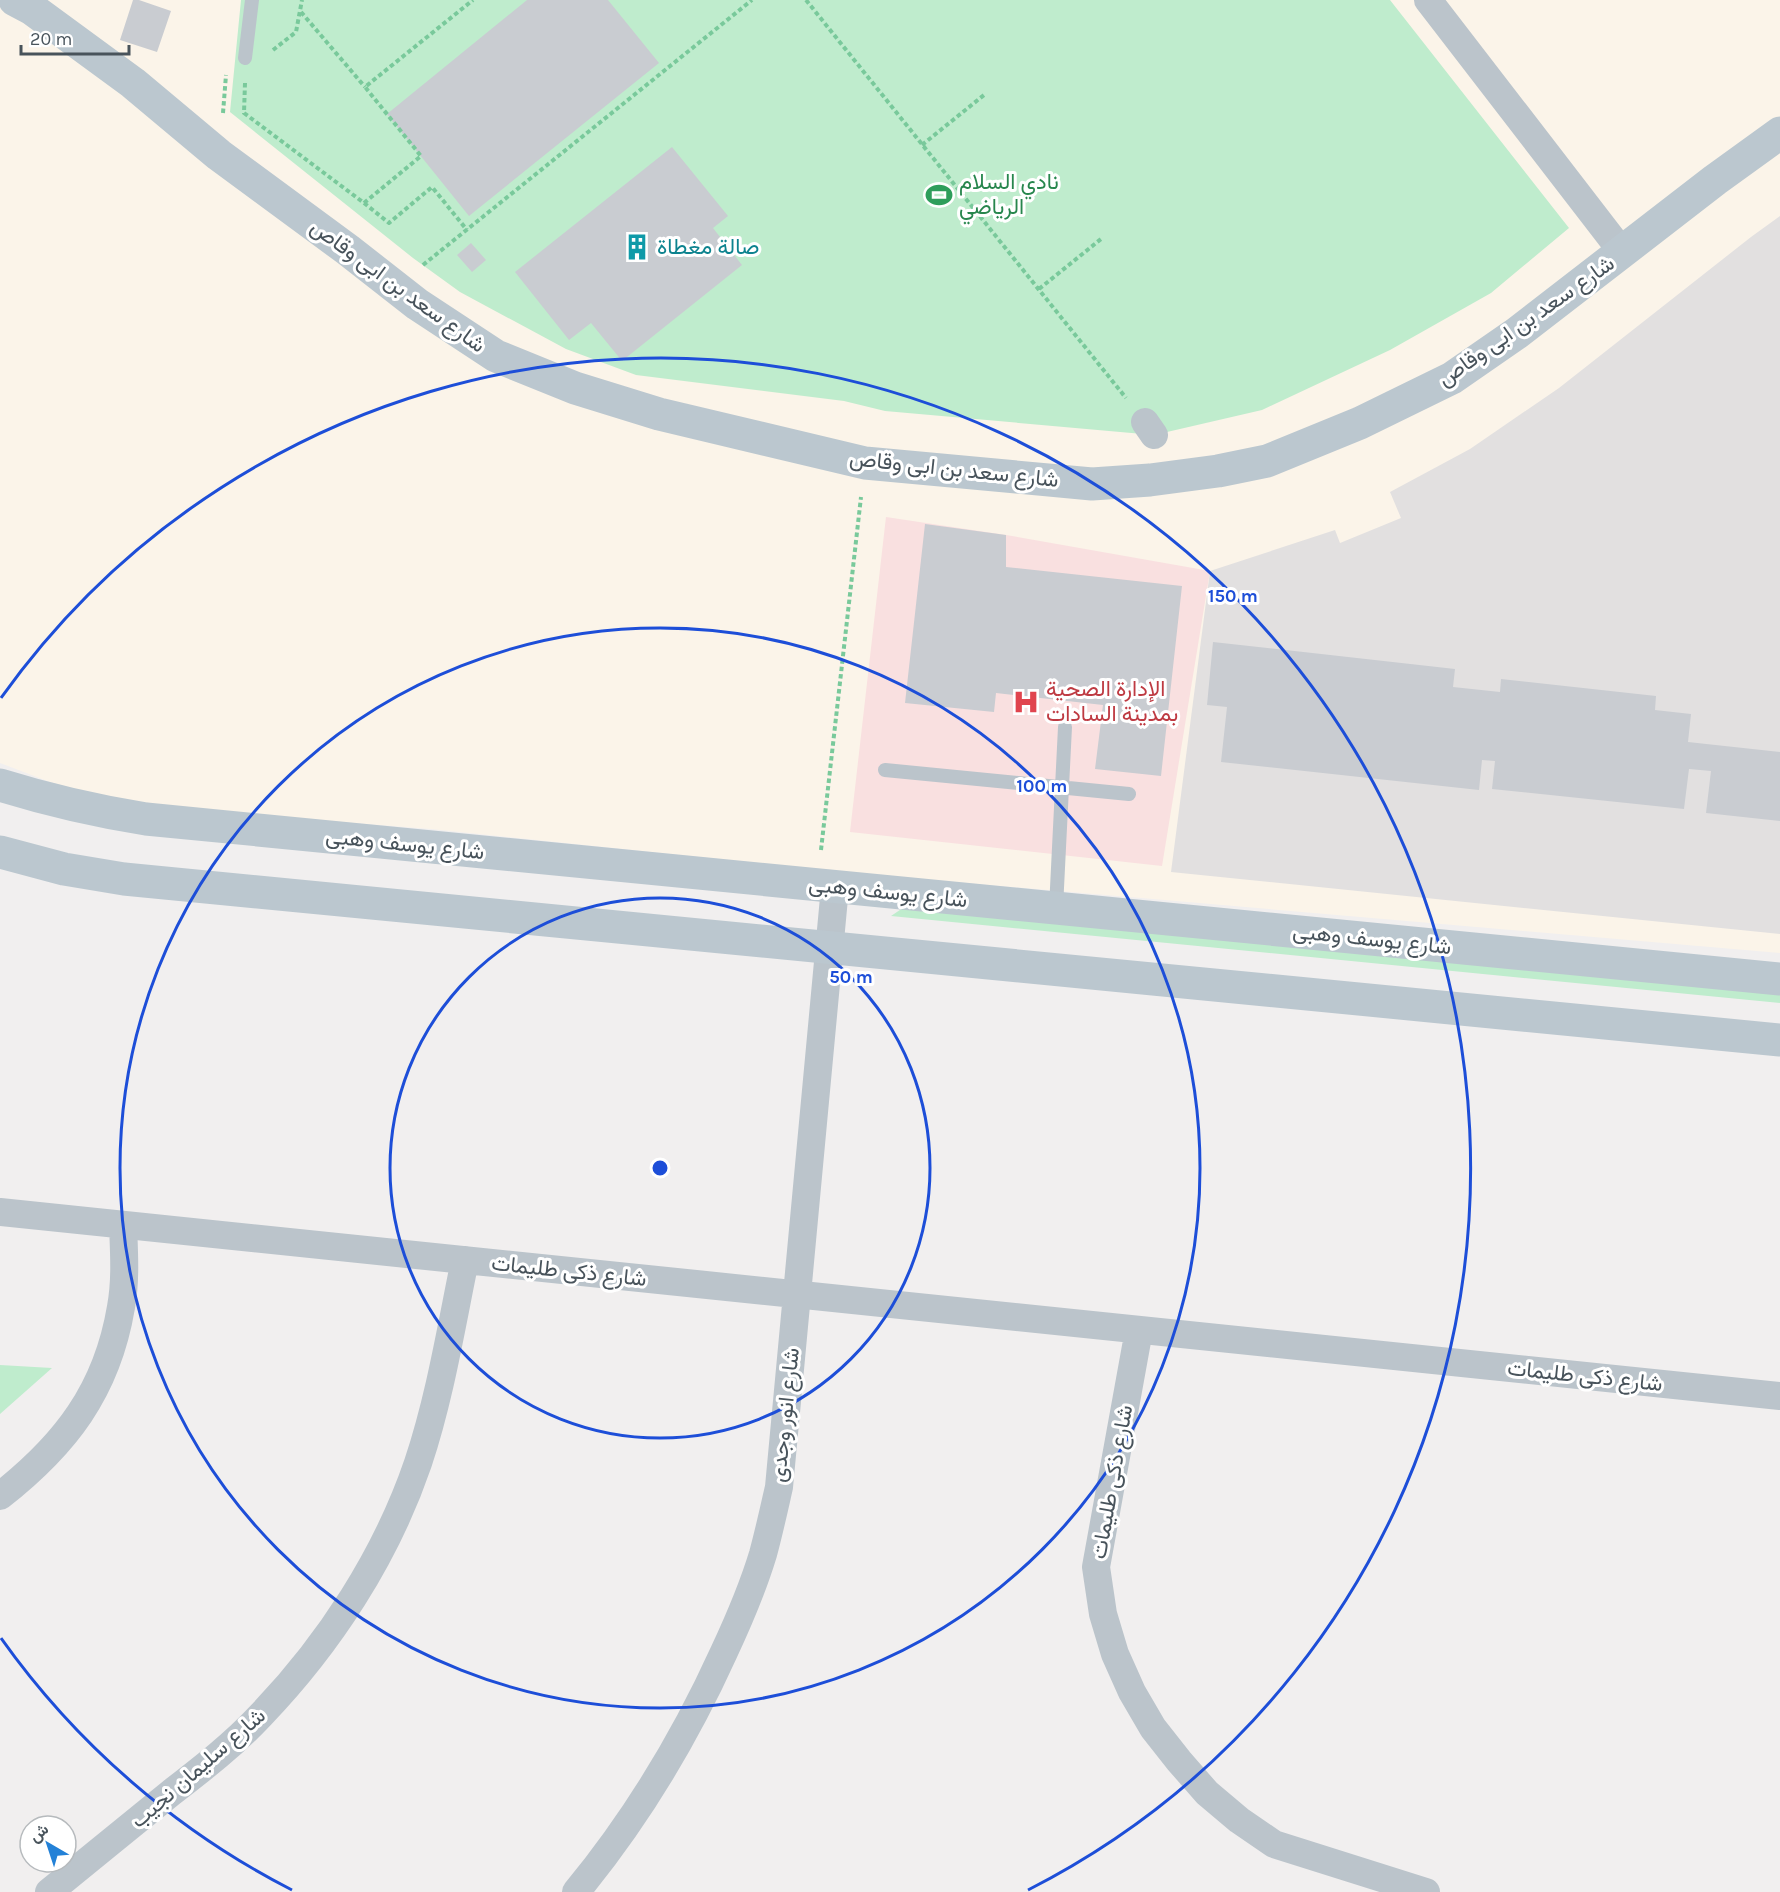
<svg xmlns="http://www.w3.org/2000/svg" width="1780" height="1892" font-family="Karla,Vazirmatn,sans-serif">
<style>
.commercial{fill:#fbf4e9}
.education{fill:#e2e0e0}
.medical{fill:#f9e0e0}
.green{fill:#bfeccd}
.building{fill:#c9ccd1}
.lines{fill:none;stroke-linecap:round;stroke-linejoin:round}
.path{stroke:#79c99b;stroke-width:4;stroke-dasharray:4.5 3;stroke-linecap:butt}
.lane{stroke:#bbc4cb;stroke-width:14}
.street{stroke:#bbc4cb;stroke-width:28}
.secondary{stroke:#bbc7cf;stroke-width:33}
.ring{fill:none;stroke:#1d4ed8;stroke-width:3}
.labels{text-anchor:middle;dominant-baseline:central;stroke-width:6;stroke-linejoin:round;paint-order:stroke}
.leisure-label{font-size:22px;fill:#27864d;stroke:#fff;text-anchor:start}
.culture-label{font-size:22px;fill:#0d838f;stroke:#fff;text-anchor:start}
.street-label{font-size:22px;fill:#48535b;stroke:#fff}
.health-label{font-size:22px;fill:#be3a42;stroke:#fff;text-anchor:start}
.centre{fill:#1d4ed8;stroke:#fff;stroke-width:3}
.ring-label{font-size:18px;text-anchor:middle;font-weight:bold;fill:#1d4ed8;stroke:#fff;stroke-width:6;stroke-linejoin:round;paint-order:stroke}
</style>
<rect width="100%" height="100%" fill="#f1efef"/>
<path class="commercial" d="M0,0H1780V953L861,874L431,829L137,806L50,782L0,763Z"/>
<path class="education" d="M1780,216V934L1171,872L1210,571L1335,530L1340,543L1401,518L1390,492L1470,449L1559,388L1751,237Z"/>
<path class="medical" d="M886,517L1006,535L1210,571L1162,866L850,832Z"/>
<path class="green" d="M241,0H1390L1569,228L1491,293L1390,350L1262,410L1154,435L885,411L844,401L636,375L566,349L460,292L413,258L230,112Z
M928,891L1780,978V1003L891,916Z
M0,1365L52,1368L0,1414Z"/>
<path class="building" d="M133,0H139L171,11L157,52L120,40Z
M527,0H608L659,63L469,216L387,114Z
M672,147L728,216L713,228L742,265L622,361L591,323L569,340L515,272Z
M471,243L486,260L472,272L457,255Z
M925,524L1006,535V567L1182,586L1161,776L1095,769L1103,705L996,693L994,712L905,703Z
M1213,642L1455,669L1453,687L1500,692L1501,679L1656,696L1655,710L1691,714L1688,742L1780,752V821L1706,813L1711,771L1689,769L1684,809L1492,789L1495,761L1482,760L1479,790L1221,762L1227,707L1207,705Z"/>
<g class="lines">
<path class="path" d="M806,0L1126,398
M301,12L365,87
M273,50L296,32L302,0
M245,83L244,113L364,203L421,156L365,87L473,0
M223,113L226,75
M922,145L984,95
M364,203L389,223L432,187L467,230
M423,265L752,0
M1039,289L1101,239
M821,850L861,497"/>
<path class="lane" d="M245,58L252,0
M885,770L1129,794
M1056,908L1065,727"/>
<path class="street" d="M1428,0L1623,253
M1145,422L1154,435
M0,1212L1780,1396
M1139,1330L1096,1567L1103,1614L1115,1654L1132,1692L1153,1728L1179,1761L1207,1793L1239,1820L1274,1844L1426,1892
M0,1496C65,1445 107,1391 121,1307C126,1280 124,1252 123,1225
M49,1892C90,1859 131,1825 172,1792C203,1768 234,1744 261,1715C329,1644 386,1557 418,1463C440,1397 451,1328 465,1260
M576,1892C637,1818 685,1738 724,1652C739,1620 753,1587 763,1554C769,1532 774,1509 779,1487L835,887"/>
<path class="secondary" d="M15,0L32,9L133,83L219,155L348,250L417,304L496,356L575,388L659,414L865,463L1092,484L1150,480L1218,471L1267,461L1360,423L1452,378L1517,333L1715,180L1780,133
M0,785C48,800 96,811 146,819L1780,979
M0,852L64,869L124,879L1780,1040"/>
</g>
<g class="ring">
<circle cx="660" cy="1168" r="270"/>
<circle cx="660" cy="1168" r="540"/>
<path d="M292 1890A810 810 0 0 1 1 1638M1 698A810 810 0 1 1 1028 1890"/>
</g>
<defs>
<g id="stadium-bare" transform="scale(2.07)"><path d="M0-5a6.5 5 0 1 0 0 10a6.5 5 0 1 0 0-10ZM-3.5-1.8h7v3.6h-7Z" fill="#2e9e5b" stroke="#fff" stroke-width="2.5" paint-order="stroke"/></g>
<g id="building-bare" transform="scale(2.07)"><path d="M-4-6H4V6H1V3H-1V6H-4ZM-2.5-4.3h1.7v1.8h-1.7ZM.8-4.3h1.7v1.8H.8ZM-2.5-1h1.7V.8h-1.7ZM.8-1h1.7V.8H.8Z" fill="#0f9aa8" stroke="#fff" stroke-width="2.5" paint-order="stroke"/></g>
<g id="hospital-bare" transform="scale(2.07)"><path d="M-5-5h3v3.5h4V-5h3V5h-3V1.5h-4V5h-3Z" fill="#e0444e" stroke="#fff" stroke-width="2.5" paint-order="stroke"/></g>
</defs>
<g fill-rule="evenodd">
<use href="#stadium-bare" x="939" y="195"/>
<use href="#building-bare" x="637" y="247"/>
<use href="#hospital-bare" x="1026" y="702"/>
</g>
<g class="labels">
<g class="leisure-label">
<text x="959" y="182">نادي السلام<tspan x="959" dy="25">الرياضي</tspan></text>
</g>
<g class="culture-label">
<text x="657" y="247">صالة مغطاة</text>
</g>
<g class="street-label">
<text transform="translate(398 286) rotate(36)">شارع سعد بن ابى وقاص</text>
<text transform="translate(1526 321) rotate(-35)">شارع سعد بن ابى وقاص</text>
<text transform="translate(954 469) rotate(6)">شارع سعد بن ابى وقاص</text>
<text transform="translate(405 844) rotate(6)">شارع يوسف وهبى</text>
<text transform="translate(888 892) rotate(6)">شارع يوسف وهبى</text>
<text transform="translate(1372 939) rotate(6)">شارع يوسف وهبى</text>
<text transform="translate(569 1271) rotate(6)">شارع ذكى طليمات</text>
<text transform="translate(1585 1376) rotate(6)">شارع ذكى طليمات</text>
<text transform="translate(785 1415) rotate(-84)">شارع انور وجدى</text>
<text transform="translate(1112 1482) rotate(-80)">شارع ذكى طليمات</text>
<text transform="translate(198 1768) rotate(-41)">شارع سليمان نجيب</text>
</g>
<g class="health-label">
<text x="1046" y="689">الإدارة الصحية<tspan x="1046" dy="25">بمدينة السادات</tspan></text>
</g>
</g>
<circle cx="660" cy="1168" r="9" class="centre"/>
<g class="ring-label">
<text x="1233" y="602">150 m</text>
<text x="1042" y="792">100 m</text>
<text x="851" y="983">50 m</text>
</g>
<g transform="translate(48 1844) rotate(321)"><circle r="28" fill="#ffffff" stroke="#b6babd" stroke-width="1.5"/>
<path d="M0-4.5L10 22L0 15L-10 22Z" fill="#2381d7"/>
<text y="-9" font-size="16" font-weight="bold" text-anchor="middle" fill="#48535b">ش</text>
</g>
<path d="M21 45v9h108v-9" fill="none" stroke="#48535b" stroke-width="3"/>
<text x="30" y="45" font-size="18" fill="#48535b" stroke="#ffffff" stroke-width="4.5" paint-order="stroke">20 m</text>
</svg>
